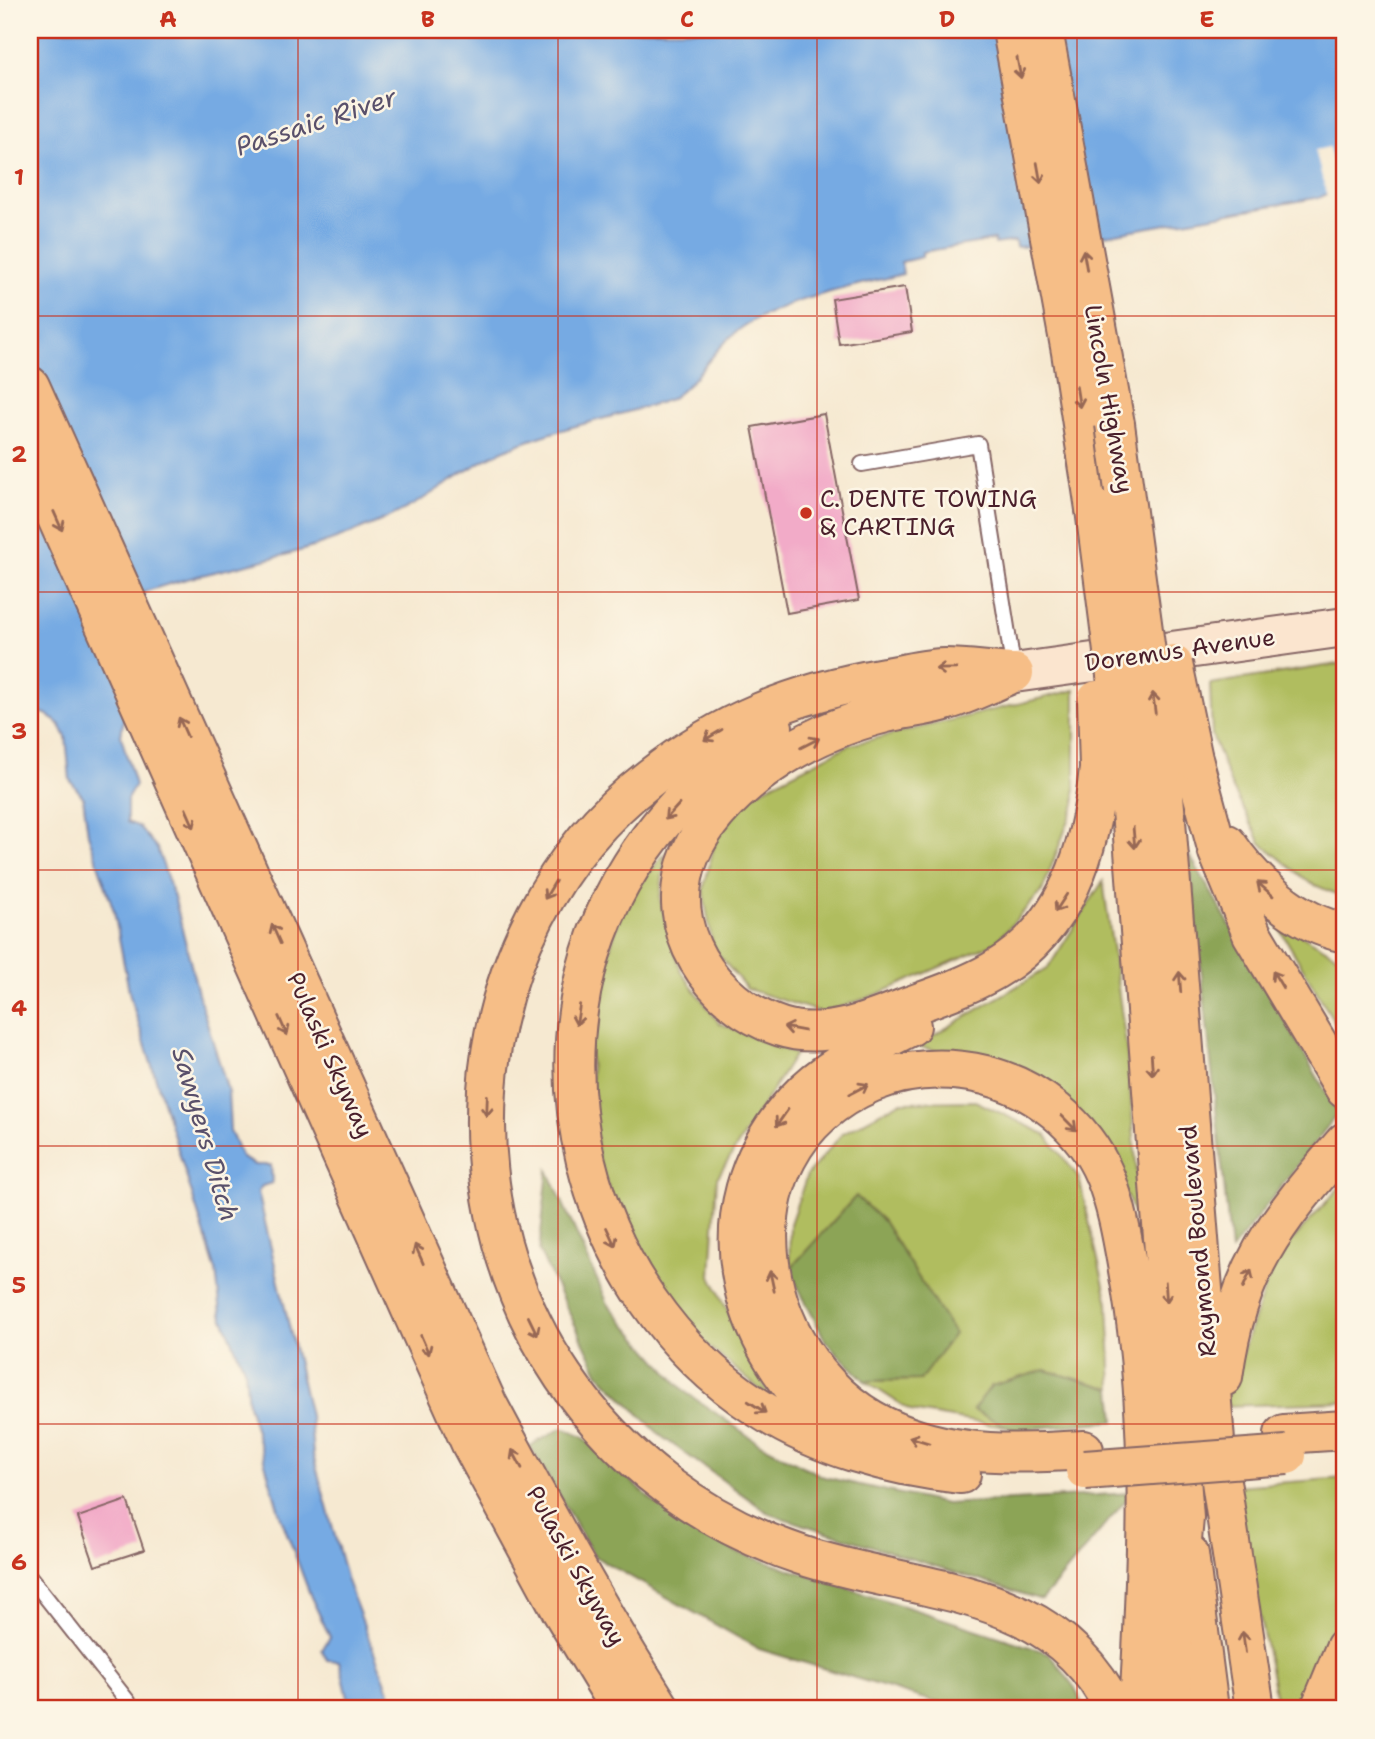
<svg xmlns="http://www.w3.org/2000/svg" width="1375" height="1739" font-family="'Shantell Sans',sans-serif">
<style>
.green{fill:#b0bd5f;stroke:#7d6e45;stroke-width:2}
.forest{fill:#8ca456;stroke:#6b6240;stroke-width:2}
.water{fill:#76aae3;stroke:#606487;stroke-width:2}
.pier{fill:#f6e9d1}
.building{fill:#f2abc8}
.lines{fill:none;stroke-linecap:round;stroke-linejoin:round}
.lane-casing{stroke:#866665;stroke-width:18}
.secondary-casing{stroke:#866665;stroke-width:42}
.primary-casing{stroke:#866665;stroke-width:42}
.highway-casing{stroke:#866665;stroke-width:42}
.lane{stroke:#fff;stroke-width:14}
.secondary{stroke:#fbe5cf;stroke-width:38}
.primary{stroke:#f6be87;stroke-width:38}
.highway{stroke:#f6be87;stroke-width:38}
.highway-bridge-casing{stroke:#866665;stroke-width:42;stroke-linecap:butt}
.highway-bridge{stroke:#f6be87;stroke-width:38}
.oneway{stroke:#976754}
.grid{fill:none;stroke:#c8321e;stroke-width:2;stroke-opacity:0.55}
.poi-dot{fill:#c8321e;stroke:#fcf5e5;stroke-width:2.5}
.labels{text-anchor:middle;dominant-baseline:central;stroke-width:5;stroke-linejoin:round;paint-order:stroke}
.street-label{font-size:24px;fill:#4a1f2b;stroke:#fcf5e5}
.poi-label{font-size:24px;fill:#4a1f2b;stroke:#fcf5e5;text-anchor:start}
.water-label{font-size:26px;font-style:italic;fill:#59506b;stroke:#fcf5e5}
.neatline{fill:none;stroke:#c8321e;stroke-width:2.5}
.grid-label{font-size:23px;text-anchor:middle;font-weight:bold;fill:#c8321e}
</style>
<rect width="100%" height="100%" fill="#fcf5e5"/>
<filter id="ink" filterUnits="userSpaceOnUse"><feTurbulence type="fractalNoise" baseFrequency=".0143" numOctaves="2"/><feDisplacementMap in="SourceGraphic" scale="14" xChannelSelector="R" yChannelSelector="G"/><feConvolveMatrix kernelMatrix="1 2 1 2 8 2 1 2 1" color-interpolation-filters="sRGB"/></filter>
<filter id="wash" filterUnits="userSpaceOnUse"><feTurbulence type="fractalNoise" baseFrequency=".00686" numOctaves="4" result="noise"/><feDisplacementMap in="SourceGraphic" scale="28" xChannelSelector="R" yChannelSelector="G"/><feGaussianBlur stdDeviation="1.57" result="paint"/><feColorMatrix in="noise" values="0 0 0 0 0 0 0 0 0 0 0 0 0 0 0 0 0 1.4 0 .05"/><feComposite in="paint" operator="in"/></filter>
<g filter="url(#wash)">
<rect width="100%" height="100%" fill="#f6e9d1"/>
<path class="green" d="M1345,663V898L1310,883L1261,843L1231,785L1212,735L1210,684Z
M1075,690V804L1042,891L995,943L878,994L823,1013L747,989L713,948L703,890L716,838L747,797L849,745Z
M665,853L660,900L681,971L719,1023L795,1054L717,1178L711,1276L770,1398L695,1335L636,1264L598,1160L587,1022L624,904Z
M1103,881L1127,1052L1142,1237L1128,1197L1007,1067L916,1046L1048,968Z
M1274,919L1336,955H1345V1040Z
M975,1101L1045,1134L1079,1178L1108,1303L1112,1389L1045,1370L973,1410L1010,1428L911,1411L865,1381L920,1380L789,1270L790,1224L807,1175L843,1133L900,1102Z
M1345,1181V1402L1223,1406L1275,1260Z
M1345,1478V1613C1317,1645 1307,1667 1302,1709H1278L1234,1486Z"/>
<path class="forest" d="M1189,854L1338,1113L1231,1251Z
M548,1170L608,1304L684,1391L760,1444L824,1477L946,1504L1132,1493L1042,1600L770,1514L661,1436L599,1374L539,1251Z
M856,1196L883,1221L954,1334L920,1380L865,1381L826,1342L789,1270Z
M1045,1370L1112,1389L1115,1421L1014,1430L973,1410L991,1386Z
M562,1428L583,1437L655,1503L736,1552L1049,1653L1075,1688L1084,1709H958L759,1649L594,1556L530,1446Z"/>
<path class="water" d="M30,30H1345V178L1342,185L1321,197L1042,246L1016,247L1015,241L995,244L994,240L922,252V257L901,262L903,274C856,286 771,302 735,333C711,353 697,381 671,399C614,418 553,428 498,453C472,465 450,482 426,497C400,514 367,527 339,538C276,562 208,569 144,592L121,736L135,785L127,799V822L138,826L157,848L175,900L198,993L228,1091L230,1131L242,1158L255,1165H271L272,1183L262,1186L258,1192L310,1416L313,1455L332,1525L347,1581L396,1709H351L339,1661L327,1660L322,1650L330,1637L311,1597L280,1515L248,1404L245,1371L221,1314L216,1271L130,996L114,911L88,834L83,797L70,780L66,737L60,725L46,714L30,710Z"/>
<path class="pier" d="M1329,147L1340,190L1327,197L1315,150Z"/>
<g id="blocks">
<path class="building" d="M905,287L912,332L839,344L832,299Z
M824,414L859,600L787,613L752,427Z
M127,1500L144,1550L95,1566L78,1517Z"/>
</g>
</g>
<g filter="url(#ink)">
<use href="#blocks" fill-opacity="0" stroke="#866665" stroke-width="2"/>
<g class="lines">
<g class="lane-casing">
<path id="lane" d="M862,464L978,444L1014,672
M30,1577L134,1709"/>
</g>
<g class="secondary-casing">
<path id="secondary" d="M1014,673L1345,627"/>
</g>
<g class="primary-casing">
<path id="primary" d="M1189,1554L1209,1709"/>
</g>
<g class="highway-casing">
<path id="highway" d="M1012,30L1071,352L1095,509
M1043,30L1115,424
M30,386L488,1405C543,1508 598,1611 661,1709
M30,458L471,1444L561,1610L621,1709
M1014,673C991,672 968,668 945,668C926,668 905,674 885,677C794,693 723,721 650,778C553,852 495,969 487,1090C473,1302 600,1488 801,1555C916,1594 1054,1583 1114,1709
M1007,676C988,684 968,694 948,700C929,707 906,708 886,713C846,723 804,741 770,765C738,788 705,818 690,855C659,927 712,1005 781,1027C821,1040 867,1023 904,1008C934,997 965,987 993,971C1067,929 1091,849 1099,768
M773,727C716,763 667,808 631,866C517,1046 583,1294 757,1407C816,1446 891,1467 961,1474
M1193,759L1218,852L1252,934L1345,1089
M1128,770L1184,1518L1173,1639L1171,1709
M1162,770L1215,1441L1255,1709
M1227,844C1255,885 1296,923 1345,933
M1223,1377C1238,1266 1275,1224 1345,1142
M1284,1434L1345,1430
M851,1440C737,1362 695,1210 795,1101C827,1066 870,1047 911,1026
M1084,1450C1020,1454 958,1457 897,1432C753,1373 710,1152 871,1083C907,1068 947,1066 985,1075C1036,1088 1083,1125 1104,1174C1119,1210 1124,1249 1131,1287C1154,1427 1147,1569 1139,1709
M1320,1709L1345,1648"/>
</g>
<use href="#lane" class="lane"/>
<use href="#secondary" class="secondary"/>
<use href="#primary" class="primary"/>
<use href="#highway" class="highway"/>
<g class="highway-bridge-casing">
<path id="highway-bridge" d="M1115,424L1162,770
M1095,509L1128,770
M1173,664L1193,759
M1097,700L1099,768
M1085,1470L1287,1455"/>
</g>
<use href="#highway-bridge" class="highway-bridge"/>
</g>
<defs><path id="oneway-shaft" d="M-6 0H5M1.5-3L5.5 0L1.5 3" fill="none" stroke-width="1.6" stroke-linecap="round" stroke-linejoin="round" transform="scale(1.75)"/></defs>
<g class="oneway">
<use href="#oneway-shaft" transform="translate(1019 68) rotate(79)"/>
<use href="#oneway-shaft" transform="translate(1039 173) rotate(80)"/>
<use href="#oneway-shaft" transform="translate(1085 260) rotate(-100)"/>
<use href="#oneway-shaft" transform="translate(1078 397) rotate(81)"/>
<use href="#oneway-shaft" transform="translate(58 521) rotate(66)"/>
<use href="#oneway-shaft" transform="translate(946 669) rotate(179)"/>
<use href="#oneway-shaft" transform="translate(1154 703) rotate(-97)"/>
<use href="#oneway-shaft" transform="translate(183 727) rotate(-114)"/>
<use href="#oneway-shaft" transform="translate(713 735) rotate(149)"/>
<use href="#oneway-shaft" transform="translate(810 743) rotate(-27)"/>
<use href="#oneway-shaft" transform="translate(672 812) rotate(132)"/>
<use href="#oneway-shaft" transform="translate(190 818) rotate(66)"/>
<use href="#oneway-shaft" transform="translate(1134 838) rotate(85)"/>
<use href="#oneway-shaft" transform="translate(1265 889) rotate(-139)"/>
<use href="#oneway-shaft" transform="translate(550 890) rotate(121)"/>
<use href="#oneway-shaft" transform="translate(1061 903) rotate(123)"/>
<use href="#oneway-shaft" transform="translate(276 934) rotate(-114)"/>
<use href="#oneway-shaft" transform="translate(1278 980) rotate(-121)"/>
<use href="#oneway-shaft" transform="translate(1180 982) rotate(-94)"/>
<use href="#oneway-shaft" transform="translate(578 1015) rotate(99)"/>
<use href="#oneway-shaft" transform="translate(283 1026) rotate(66)"/>
<use href="#oneway-shaft" transform="translate(794 1029) rotate(-170)"/>
<use href="#oneway-shaft" transform="translate(1152 1065) rotate(86)"/>
<use href="#oneway-shaft" transform="translate(859 1089) rotate(-28)"/>
<use href="#oneway-shaft" transform="translate(487 1106) rotate(92)"/>
<use href="#oneway-shaft" transform="translate(782 1118) rotate(125)"/>
<use href="#oneway-shaft" transform="translate(1069 1123) rotate(45)"/>
<use href="#oneway-shaft" transform="translate(611 1237) rotate(65)"/>
<use href="#oneway-shaft" transform="translate(419 1254) rotate(-114)"/>
<use href="#oneway-shaft" transform="translate(1247 1279) rotate(-66)"/>
<use href="#oneway-shaft" transform="translate(772 1281) rotate(-102)"/>
<use href="#oneway-shaft" transform="translate(1166 1292) rotate(86)"/>
<use href="#oneway-shaft" transform="translate(533 1326) rotate(64)"/>
<use href="#oneway-shaft" transform="translate(425 1345) rotate(66)"/>
<use href="#oneway-shaft" transform="translate(757 1407) rotate(33)"/>
<use href="#oneway-shaft" transform="translate(919 1440) rotate(-163)"/>
<use href="#oneway-shaft" transform="translate(517 1459) rotate(-118)"/>
<use href="#oneway-shaft" transform="translate(1244 1642) rotate(-98)"/>
</g>
</g>
<path class="grid" d="M298,30V1709M558,30V1709M817,30V1709M1077,30V1709M30,316H1345M30,592H1345M30,870H1345M30,1146H1345M30,1424H1345"/>
<circle class="poi-dot" cx="806" cy="513" r="7"/>
<g class="labels">
<g class="street-label">
<text transform="translate(1109 399) rotate(80)">Lincoln Highway</text>
<text transform="translate(1180 650) rotate(-8)">Doremus Avenue</text>
<text transform="translate(330 1055) rotate(66)">Pulaski Skyway</text>
<text transform="translate(1198 1241) rotate(-95)">Raymond Boulevard</text>
<text transform="translate(576 1566) rotate(61)">Pulaski Skyway</text>
</g>
<g class="poi-label">
<text x="820" y="499">C. DENTE TOWING<tspan x="820" dy="28">&amp; CARTING</tspan></text>
</g>
<g class="water-label">
<text transform="translate(316 121) rotate(-18)">Passaic River</text>
<text transform="translate(206 1134) rotate(74)">Sawyers Ditch</text>
</g>
</g>
<rect width="1375" height="1739" fill="none" stroke="#fcf5e5" stroke-width="77"/>
<rect x="38" y="38" width="1298" height="1662" class="neatline"/>
<g class="grid-label">
<text x="168" y="27">A</text>
<text x="428" y="27">B</text>
<text x="687" y="27">C</text>
<text x="947" y="27">D</text>
<text x="1207" y="27">E</text>
<text x="19" y="185">1</text>
<text x="19" y="462">2</text>
<text x="19" y="739">3</text>
<text x="19" y="1016">4</text>
<text x="19" y="1293">5</text>
<text x="19" y="1570">6</text>
</g>
</svg>
